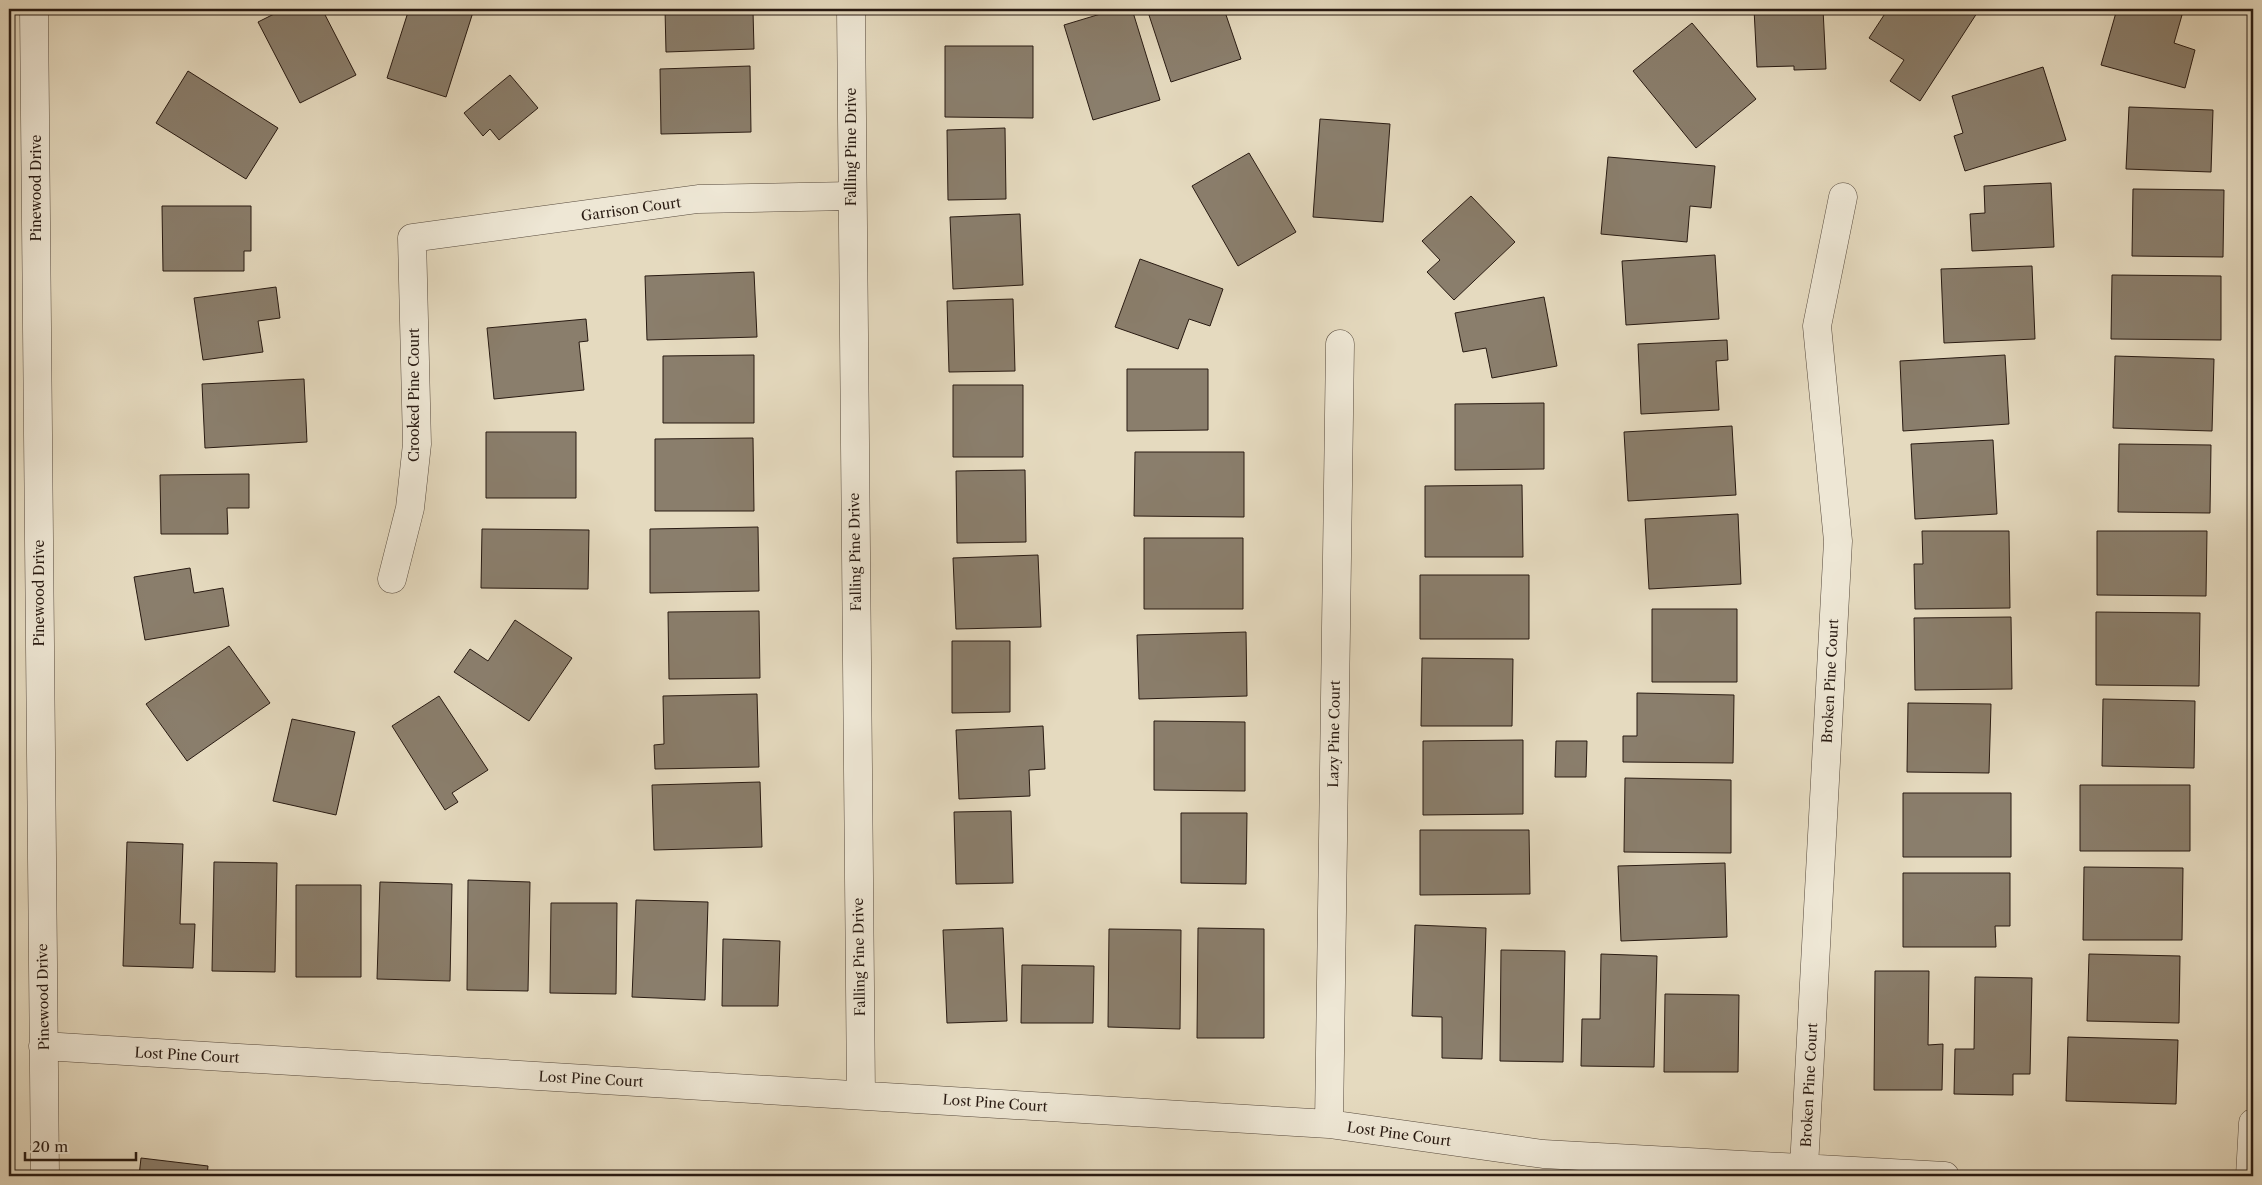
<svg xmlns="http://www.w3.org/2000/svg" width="2262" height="1185" font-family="'Libre Caslon Text',serif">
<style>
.building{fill:#8a7e6c;stroke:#281a12}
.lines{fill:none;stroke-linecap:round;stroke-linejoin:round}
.street-casing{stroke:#574a3d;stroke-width:29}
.street{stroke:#eee7d5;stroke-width:28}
.labels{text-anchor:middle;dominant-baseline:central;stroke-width:4;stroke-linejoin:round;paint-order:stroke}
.street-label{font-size:14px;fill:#281a12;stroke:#eee7d5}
</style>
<rect width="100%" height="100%" fill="#e5dabf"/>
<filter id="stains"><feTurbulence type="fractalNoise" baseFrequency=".004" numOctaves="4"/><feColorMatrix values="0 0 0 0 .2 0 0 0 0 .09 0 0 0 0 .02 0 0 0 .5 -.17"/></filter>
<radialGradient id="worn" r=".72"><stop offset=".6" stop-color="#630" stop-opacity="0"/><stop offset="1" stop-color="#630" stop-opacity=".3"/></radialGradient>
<path class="building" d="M284,9H322L356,75L300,103L258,22Z
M409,9H474L446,97L387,78Z
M665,9H731V12L753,11L754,49L666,52Z
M1117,9H1132L1160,100L1093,120L1064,25Z
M1147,9H1224L1241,59L1171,82Z
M1754,9H1823L1826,69L1794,70V66L1757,67Z
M1888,9H1970L1977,13L1920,101L1890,81L1904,60L1869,38Z
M2117,9H2160L2182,15L2174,43L2195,50L2185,88L2101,65Z
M1692,23L1756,99L1696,148L1633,71Z
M945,46H1033V118L945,117Z
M750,66L751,132L661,134L660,69Z
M2043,67L2066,140L1965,171L1954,136L1963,133L1952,96Z
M188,71L278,128L246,179L156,123Z
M510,75L538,108L499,140L490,129L483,136L464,113Z
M2129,107L2213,110L2211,172L2126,169Z
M1320,119L1390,124L1383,222L1313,217Z
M1005,128L1006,199L948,200L947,130Z
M1249,153L1296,232L1238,266L1192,186Z
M1608,157L1715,166L1711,208L1690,206L1687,242L1601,234Z
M2051,183L2054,247L1972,251L1970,214L1985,213L1984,186Z
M2133,189L2224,190L2223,257L2132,256Z
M1471,196L1515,242L1454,300L1427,272L1440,260L1422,241Z
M162,206H251V251H244V271H163Z
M1020,214L1023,285L953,289L950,217Z
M1715,255L1719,319L1626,325L1622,261Z
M1140,259L1223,289L1210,326L1189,319L1178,349L1115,327Z
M2032,266L2035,339L1944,343L1941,269Z
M754,272L757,337L647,340L645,276Z
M2112,275L2221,276V340L2111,339Z
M276,287L280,318L258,321L263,352L203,360L194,298Z
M1544,297L1557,366L1492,378L1486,348L1463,352L1455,313Z
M1013,299L1015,371L949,372L947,301Z
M586,319L588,341L579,342L584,390L494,399L487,328Z
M1727,340L1728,360L1716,361L1719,410L1641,414L1638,344Z
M754,355V423H663V356Z
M2005,355L2009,424L1903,431L1900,361Z
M2115,356L2214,359L2212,431L2113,428Z
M1127,369H1208V430L1127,431Z
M304,379L307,442L205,448L202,384Z
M953,385H1023V457H953Z
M1544,403V469L1455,470V404Z
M1732,426L1736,495L1628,501L1624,432Z
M486,432H576V498H486Z
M753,438L754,511H655V439Z
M1993,440L1997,514L1915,519L1911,444Z
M2119,444L2211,445L2210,513L2118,512Z
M1135,452H1244V517L1134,516Z
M1025,470L1026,542L957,543L956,471Z
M249,474V508H227L228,534H161L160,475Z
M1522,485L1523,557H1425V486Z
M1738,514L1741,584L1649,589L1645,519Z
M758,527L759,591L650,593V529Z
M482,529L589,530L588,589L481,588Z
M1922,531H2009L2010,608L1915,609L1914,564H1923Z
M2097,531H2207L2206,596L2097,595Z
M1144,538H1243V609H1144Z
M1038,555L1041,627L956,629L953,558Z
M190,568L194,593L223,588L229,626L145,640L134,577Z
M1420,575H1529V639H1420Z
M1652,609H1737V682H1652Z
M759,611L760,678L669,679L668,612Z
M2096,612L2200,613L2199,686L2096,685Z
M2011,617L2012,689L1915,690L1914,618Z
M515,620L572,658L529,721L454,672L470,649L488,661Z
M1246,632L1247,696L1139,699L1137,635Z
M952,641H1010V712L952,713Z
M229,646L270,703L187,761L146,704Z
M1422,658L1513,659L1512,726H1421Z
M1637,693L1734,695L1733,763L1623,762V736H1637Z
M757,694L759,767L655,769L654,745L664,744L663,696Z
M439,696L488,770L452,793L458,802L445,810L392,726Z
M2103,699L2195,701L2194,768L2102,766Z
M1908,703L1991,704L1989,773L1907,772Z
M292,719L355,732L336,815L273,801Z
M1154,721L1245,722V791L1154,790Z
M1043,726L1045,769L1029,770L1030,796L959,799L956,730Z
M1523,740V814L1423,815V741Z
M1556,741H1587L1586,777H1555Z
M1625,778L1731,780V853L1624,852Z
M760,782L762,847L654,850L652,785Z
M2080,785H2190V851H2080Z
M1903,793H2011V857H1903Z
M1011,811L1013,883L956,884L954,812Z
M1181,813H1247L1246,884L1181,883Z
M1420,830H1529L1530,894L1420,895Z
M127,842L183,844L180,924H195L193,968L123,966Z
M214,862L277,863L275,972L212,971Z
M1725,863L1727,937L1621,941L1618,866Z
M2084,867L2183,868L2182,940H2083Z
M1903,873H2010V926H1995L1996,947H1903Z
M468,880L530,882L528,991L467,990Z
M380,882L452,884L450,981L377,979Z
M296,885H361V977H296Z
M636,900L708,902L705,1000L632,997Z
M551,903H617L616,994L550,993Z
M1415,925L1486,928L1482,1059L1442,1058V1017L1412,1016Z
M1003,928L1007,1021L947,1023L943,930Z
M1198,928L1264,929V1038H1197Z
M1109,929L1181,930L1180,1029L1108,1027Z
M723,939L780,941L778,1006H722Z
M1501,950L1565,951L1563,1062L1500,1061Z
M1601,954L1657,956L1654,1067L1581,1066L1582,1019H1600Z
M2089,954L2180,956L2179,1023L2087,1021Z
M1022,965L1094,966L1093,1023H1021Z
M1875,971H1929L1928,1045L1943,1044L1942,1090H1874Z
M1975,977L2032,978L2030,1074H2013V1095L1954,1094L1955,1049H1974Z
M1665,994L1739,995L1738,1072H1664Z
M2068,1037L2178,1040L2176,1104L2066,1101Z
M141,1158L208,1166L207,1176H139Z
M228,1172L298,1176H228Z
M315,1173L379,1176H315Z"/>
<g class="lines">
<g class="street-casing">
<path id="street" d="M34,9L45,1176
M851,9L861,1095
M392,579L410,508L417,444L412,238L698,199L851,196
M43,1046L1329,1124L1543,1154L1945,1176
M1329,1124L1340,344
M1804,1167L1838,541L1817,326L1843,197
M2250,1176L2253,1123"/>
</g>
<use href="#street" class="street"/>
</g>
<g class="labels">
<g class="street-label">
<text transform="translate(851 147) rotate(-90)">Falling Pine Drive</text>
<text transform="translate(36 188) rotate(-90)">Pinewood Drive</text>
<text transform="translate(631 209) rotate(-8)">Garrison Court</text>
<text transform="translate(414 395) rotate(-90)">Crooked Pine Court</text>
<text transform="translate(855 552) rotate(-91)">Falling Pine Drive</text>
<text transform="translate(39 593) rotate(-90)">Pinewood Drive</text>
<text transform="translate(1830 681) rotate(-87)">Broken Pine Court</text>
<text transform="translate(1334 734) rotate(-89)">Lazy Pine Court</text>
<text transform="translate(859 957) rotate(-91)">Falling Pine Drive</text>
<text transform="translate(43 997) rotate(-91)">Pinewood Drive</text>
<text transform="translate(187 1055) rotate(3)">Lost Pine Court</text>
<text transform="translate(591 1079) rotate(3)">Lost Pine Court</text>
<text transform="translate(1809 1085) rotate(-87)">Broken Pine Court</text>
<text transform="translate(995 1103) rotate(4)">Lost Pine Court</text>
<text transform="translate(1399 1134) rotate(8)">Lost Pine Court</text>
</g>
</g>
<rect width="2262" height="1185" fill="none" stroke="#e5dabf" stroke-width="30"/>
<rect x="10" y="10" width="2242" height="1165" fill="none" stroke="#281a12" stroke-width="2.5"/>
<rect x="15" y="15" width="2232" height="1155" fill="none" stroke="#281a12"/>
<path d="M25 1152v8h111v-8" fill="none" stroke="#281a12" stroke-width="2.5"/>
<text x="32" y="1152" font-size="15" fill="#281a12" stroke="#eee7d5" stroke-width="4" paint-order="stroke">20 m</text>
<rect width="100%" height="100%" filter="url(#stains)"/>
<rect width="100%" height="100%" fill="url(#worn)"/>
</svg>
